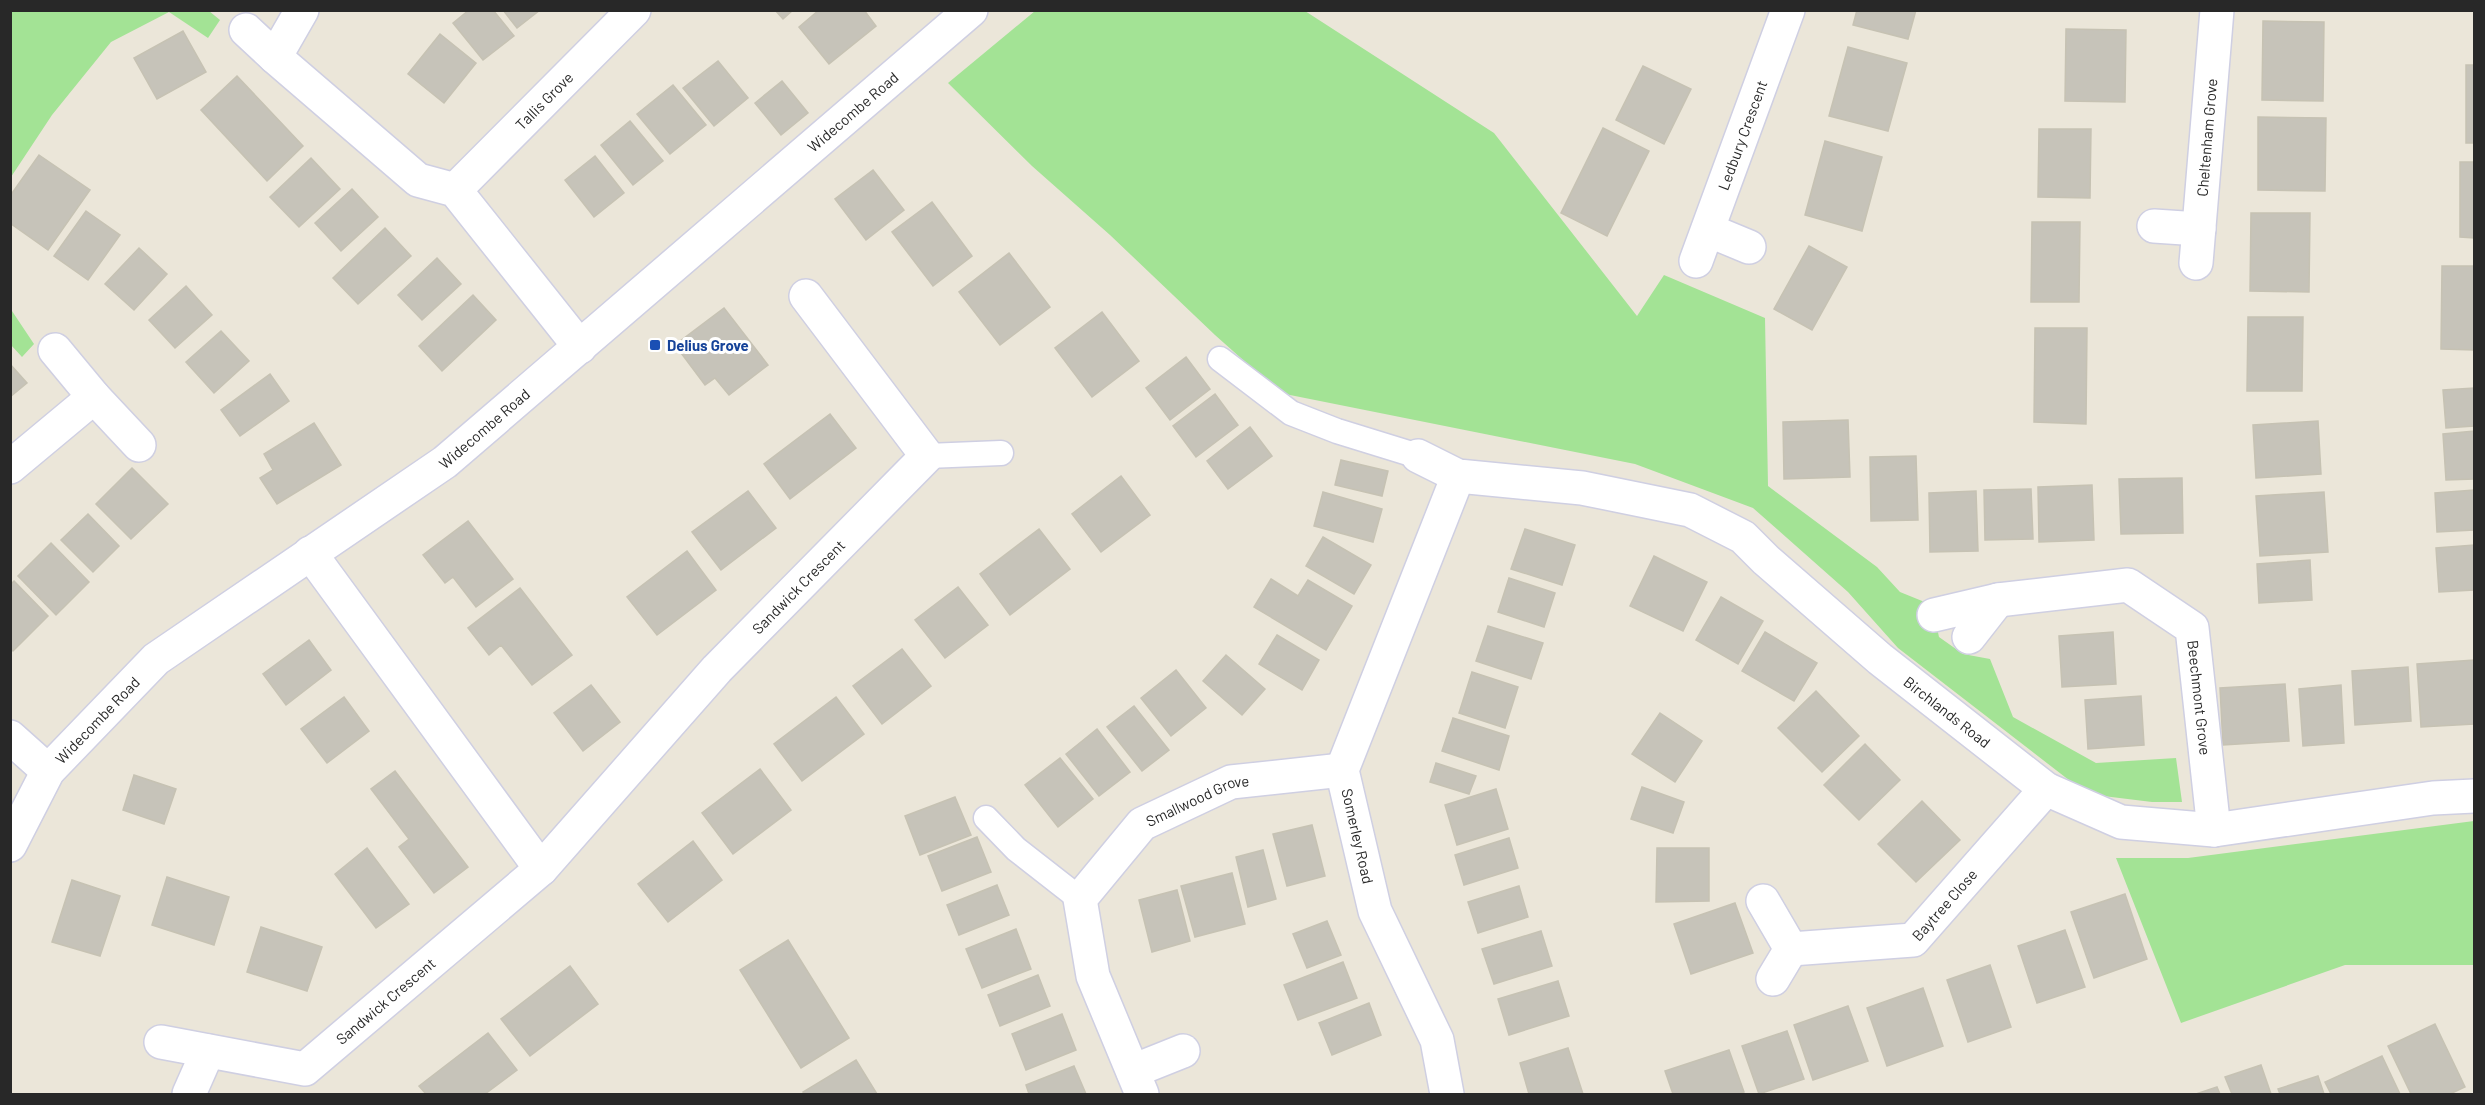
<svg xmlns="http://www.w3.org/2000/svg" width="2485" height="1105" font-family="Barlow,sans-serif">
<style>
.green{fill:#a3e395}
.building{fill:#c6c3b9;stroke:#c6c2b3;stroke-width:1.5}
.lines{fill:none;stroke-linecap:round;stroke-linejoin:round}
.service-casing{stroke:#cfcfe2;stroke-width:27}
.minor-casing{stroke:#cfcfe2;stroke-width:36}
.service{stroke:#fff;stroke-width:24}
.minor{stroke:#fff;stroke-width:33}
.transit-dot{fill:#1a4fb4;stroke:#fff;stroke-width:2}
.labels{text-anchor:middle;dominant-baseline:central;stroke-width:6;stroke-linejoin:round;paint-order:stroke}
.street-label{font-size:15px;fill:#282828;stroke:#fff}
.transit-label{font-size:15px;font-weight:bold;fill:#164399;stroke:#fff;text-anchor:start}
</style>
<rect width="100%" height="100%" fill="#ebe6d9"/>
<path class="green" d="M209,11L220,20L208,38L169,12L111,42L52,115L11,177V11Z
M1035,11H1305L1494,133L1637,316L1664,275L1765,318L1768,486L1877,567L1900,592L1932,605L1939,637L1963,654L1990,659L2013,717L2096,763L2176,758L2182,802H2152L2087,794L1898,648L1848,592L1753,508L1635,464L1280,393L1215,335L1110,235L1032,166L948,83Z
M10,308L34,344L22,357L11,345Z
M2474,821V965H2345L2181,1023L2116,858H2188Z"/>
<path class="building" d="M469,10H493L514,36L483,60L453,23Z
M503,10H540L517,28Z
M775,10H793L783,19Z
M819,10H864L876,26L829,64L799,27Z
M1857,10H1916L1908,39L1853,25Z
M2263,21L2324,22L2323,101L2262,100Z
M2066,29L2126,30L2125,102L2065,101Z
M183,31L206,72L157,99L134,58Z
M440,34L476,63L444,103L408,74Z
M1848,47L1907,63L1888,131L1829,116Z
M718,61L748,98L714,126L683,88Z
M2466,65H2474V143H2466Z
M1643,66L1691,89L1664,144L1616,120Z
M237,76L303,146L267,181L201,110Z
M782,81L808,113L781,135L755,103Z
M673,85L706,125L670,154L637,114Z
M2258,117L2326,118L2325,191L2258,190Z
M630,121L663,161L633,185L601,145Z
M1603,128L1649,151L1607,236L1561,213Z
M2039,129H2091L2090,198L2038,197Z
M1825,141L1882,157L1862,231L1805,215Z
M39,155L90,190L48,250L10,223V196Z
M595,156L624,193L594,217L565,180Z
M311,158L340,189L299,227L270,197Z
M2460,162H2474V238L2460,237Z
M873,170L904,210L866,240L835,199Z
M352,189L378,217L341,251L315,223Z
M932,202L972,256L933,286L892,232Z
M86,211L120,235L88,280L54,256Z
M2251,213H2310L2309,292L2250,291Z
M2032,222H2080L2079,302H2031Z
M385,228L411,256L358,304L333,278Z
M1809,246L1847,267L1812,330L1774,309Z
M139,248L167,274L134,310L105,284Z
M1009,253L1050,307L1000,345L959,292Z
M437,258L461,284L422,320L398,295Z
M2442,266H2474V350L2441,349Z
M186,286L212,315L175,348L149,320Z
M473,295L496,320L442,371L419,346Z
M724,308L768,365L729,395L715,378L705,385L675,345Z
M1102,312L1139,361L1092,397L1055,348Z
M2248,317H2303L2302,391H2247Z
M2035,328H2087L2086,424L2034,422Z
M221,331L249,361L214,393L186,362Z
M1186,357L1210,389L1170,420L1146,388Z
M10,364L27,383L10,397Z
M270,374L289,401L240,436L221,410Z
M2474,388V426L2446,428L2443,390Z
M1215,394L1238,425L1196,457L1173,426Z
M830,414L856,448L790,499L764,464Z
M1848,420L1850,477L1784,479L1783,422Z
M2318,421L2321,474L2256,478L2253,425Z
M314,423L341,465L277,504L260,478L273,470L264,454Z
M1250,427L1272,456L1228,489L1207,461Z
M2474,431V479L2446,480L2443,434Z
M1916,456L1918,520L1871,521L1870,457Z
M1341,460L1388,471L1382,496L1335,485Z
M132,468L168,504L131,539L96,504Z
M1121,476L1150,515L1101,552L1072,514Z
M2182,478L2183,533L2121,534L2119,479Z
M2092,485L2094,540L2039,542L2038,487Z
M2031,489L2033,539L1985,540L1984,490Z
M2474,490V530L2437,532L2435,493Z
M748,491L776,528L721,570L692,532Z
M1976,491L1978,551L1930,552L1929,493Z
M1323,492L1382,509L1373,542L1314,526Z
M2324,492L2328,552L2260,556L2256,496Z
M88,514L119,546L93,572L61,540Z
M468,521L513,579L476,607L453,577L445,583L423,555Z
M1039,529L1070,569L1010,615L980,574Z
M1525,529L1575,545L1562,585L1511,569Z
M1323,537L1371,565L1354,594L1306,566Z
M51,543L89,582L56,615L18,576Z
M2474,545V590L2439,592L2436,548Z
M687,551L716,590L657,635L627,597Z
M1654,556L1707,582L1683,631L1630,606Z
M2310,560L2312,600L2259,603L2257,564Z
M1509,578L1555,593L1544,627L1498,612Z
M1271,579L1298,596L1308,580L1352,606L1326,650L1254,607Z
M14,581L48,616L13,651L10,648V585Z
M958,587L988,625L945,658L915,620Z
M520,588L572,655L532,685L501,645L489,655L468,628Z
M1721,597L1763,621L1738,664L1696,640Z
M1488,626L1543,643L1531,679L1476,661Z
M1765,632L1817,663L1794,701L1742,671Z
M2113,632L2116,684L2062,687L2059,636Z
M1277,635L1319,660L1302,690L1259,664Z
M309,640L331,670L286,705L263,674Z
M902,649L931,686L882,724L853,686Z
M1226,655L1265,689L1242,715L1203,681Z
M2474,660V724L2421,727L2417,664Z
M2408,667L2411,721L2355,725L2352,671Z
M1176,670L1206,708L1171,736L1141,698Z
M1472,672L1518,687L1505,728L1459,713Z
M2285,684L2289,741L2223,745L2220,688Z
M591,685L620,722L583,751L554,713Z
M2341,685L2344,743L2303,746L2299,689Z
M1816,691L1859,736L1822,772L1778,728Z
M2141,696L2144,745L2088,749L2085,700Z
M344,697L369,731L327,763L301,729Z
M836,697L864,734L802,781L774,744Z
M1134,706L1169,750L1142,771L1107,727Z
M1660,713L1702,741L1675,782L1632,754Z
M1453,718L1509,736L1499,770L1442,751Z
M1097,729L1130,772L1099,796L1066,754Z
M1865,744L1900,780L1859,820L1824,785Z
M1060,758L1093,799L1058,827L1025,785Z
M1436,763L1476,776L1469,794L1430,782Z
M760,769L791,810L733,854L702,813Z
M395,771L468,867L434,893L399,847L409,839L371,789Z
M134,775L176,789L164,824L123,810Z
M1642,787L1684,802L1673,833L1631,819Z
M1496,789L1508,829L1457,845L1445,805Z
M955,797L971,835L920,855L905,816Z
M1922,801L1960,840L1916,882L1878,844Z
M1312,825L1325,876L1287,886L1273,834Z
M977,837L991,872L942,891L928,856Z
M1509,838L1518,868L1464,885L1455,855Z
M693,841L722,880L668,922L638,884Z
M367,848L409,904L376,928L335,874Z
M1657,848H1709V901L1656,902Z
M1263,850L1276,899L1248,907L1236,857Z
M1232,873L1245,924L1195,937L1181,886Z
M167,877L229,897L214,945L152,925Z
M72,880L120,896L100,956L52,942Z
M997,885L1009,915L959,935L947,905Z
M1519,886L1528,917L1478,933L1468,902Z
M1177,890L1190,941L1152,952L1139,900Z
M2125,894L2147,959L2094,978L2071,912Z
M1735,903L1753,953L1691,974L1674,924Z
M1327,921L1341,955L1307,968L1293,934Z
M261,927L322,947L307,991L247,972Z
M1016,929L1031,969L982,988L966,949Z
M2065,930L2085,987L2037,1003L2018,946Z
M1541,931L1552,966L1494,984L1482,949Z
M788,940L849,1038L801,1068L740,970Z
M1343,962L1357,998L1298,1020L1284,985Z
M1990,965L2011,1027L1968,1042L1947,980Z
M570,966L598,1004L530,1056L501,1019Z
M1038,975L1050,1006L1000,1026L988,995Z
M1558,981L1569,1016L1509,1035L1498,999Z
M1923,988L1943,1046L1887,1066L1867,1008Z
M1369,1003L1381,1035L1332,1055L1319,1023Z
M1848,1006L1868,1061L1813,1080L1794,1025Z
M1062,1014L1076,1050L1026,1070L1012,1034Z
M2435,1024L2465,1087L2450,1094H2411L2388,1046Z
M1787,1031L1804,1079L1759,1094L1742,1046Z
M488,1033L517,1070L485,1094H426L419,1086Z
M1568,1048L1583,1094H1529L1520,1063Z
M1729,1050L1744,1092L1738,1094H1673L1665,1071Z
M2382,1056L2400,1094H2331L2325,1082Z
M856,1060L877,1094H804L803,1092Z
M2261,1065L2271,1094H2232L2225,1077Z
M1074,1066L1086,1094H1029L1026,1085Z
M2318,1076L2324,1094H2280L2278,1089Z
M2217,1087L2220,1094H2196Z"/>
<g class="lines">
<g class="service-casing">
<path id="service" d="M1220,359L1291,413L1337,431L1418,456
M927,456L1001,453
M986,818L1016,849L1080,899"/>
</g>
<g class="minor-casing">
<g id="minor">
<path d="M302,10L275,57L418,180L455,190L580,347"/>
<path d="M246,30L275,57"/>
<path id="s1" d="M455,190L634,10"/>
<path d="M2154,226L2199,229"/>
<path d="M1708,230L1749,247"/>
<path id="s2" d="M1696,261L1788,10"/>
<path id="s3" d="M2196,263L2217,10"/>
<path d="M55,350L94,397L139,445"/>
<path id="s4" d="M1418,456L1458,476L1582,488L1690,510L1743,537L1766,560L1880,659L2046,789L2121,822L2214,830L2433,798L2474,796"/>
<path d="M10,467L94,397"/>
<path d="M310,553L541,869"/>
<path id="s5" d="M1998,600L2128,585L2192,628L2214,830"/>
<path d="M1934,615L1998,600L1969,637"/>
<path d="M10,737L48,771"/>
<path id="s6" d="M10,845L48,771L156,659L445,462L971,10"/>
<path id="s7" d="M1763,901L1791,949L1913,940L2046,789"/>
<path d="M1773,979L1791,949"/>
<path id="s8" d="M161,1042L305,1069L541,869L717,669L927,456L806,296"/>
<path d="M1133,1071L1183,1051"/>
<path d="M189,1094L208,1051"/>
<path id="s9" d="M1142,1094L1093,976L1080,899L1142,824L1231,782L1342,770"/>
<path d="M1447,1094L1437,1040L1375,911L1342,770L1458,476"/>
</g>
</g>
<use href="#service" class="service"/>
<use href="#minor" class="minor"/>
</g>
<rect class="transit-dot" x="649" y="339" width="12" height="12" rx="3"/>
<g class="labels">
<g class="street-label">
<text stroke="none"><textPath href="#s1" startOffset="126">Tallis Grove</textPath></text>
<text stroke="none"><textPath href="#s6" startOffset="1126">Widecombe Road</textPath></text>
<text stroke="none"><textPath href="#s2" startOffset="134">Ledbury Crescent</textPath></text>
<text stroke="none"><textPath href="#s3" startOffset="126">Cheltenham Grove</textPath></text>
<text stroke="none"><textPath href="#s6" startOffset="640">Widecombe Road</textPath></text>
<text stroke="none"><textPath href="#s8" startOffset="838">Sandwick Crescent</textPath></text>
<text stroke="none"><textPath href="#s5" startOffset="278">Beechmont Grove</textPath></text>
<text stroke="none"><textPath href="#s4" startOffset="608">Birchlands Road</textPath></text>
<text stroke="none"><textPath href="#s6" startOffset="154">Widecombe Road</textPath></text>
<text stroke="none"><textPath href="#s9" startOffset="364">Smallwood Grove</textPath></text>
<text transform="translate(1358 836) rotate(77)">Somerley Road</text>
<text stroke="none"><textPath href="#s7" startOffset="225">Baytree Close</textPath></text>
<text stroke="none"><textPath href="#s8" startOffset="252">Sandwick Crescent</textPath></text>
</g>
<g class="transit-label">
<text x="667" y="345">Delius Grove</text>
</g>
</g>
<rect width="2485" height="1105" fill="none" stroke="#282828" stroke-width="24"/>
</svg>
